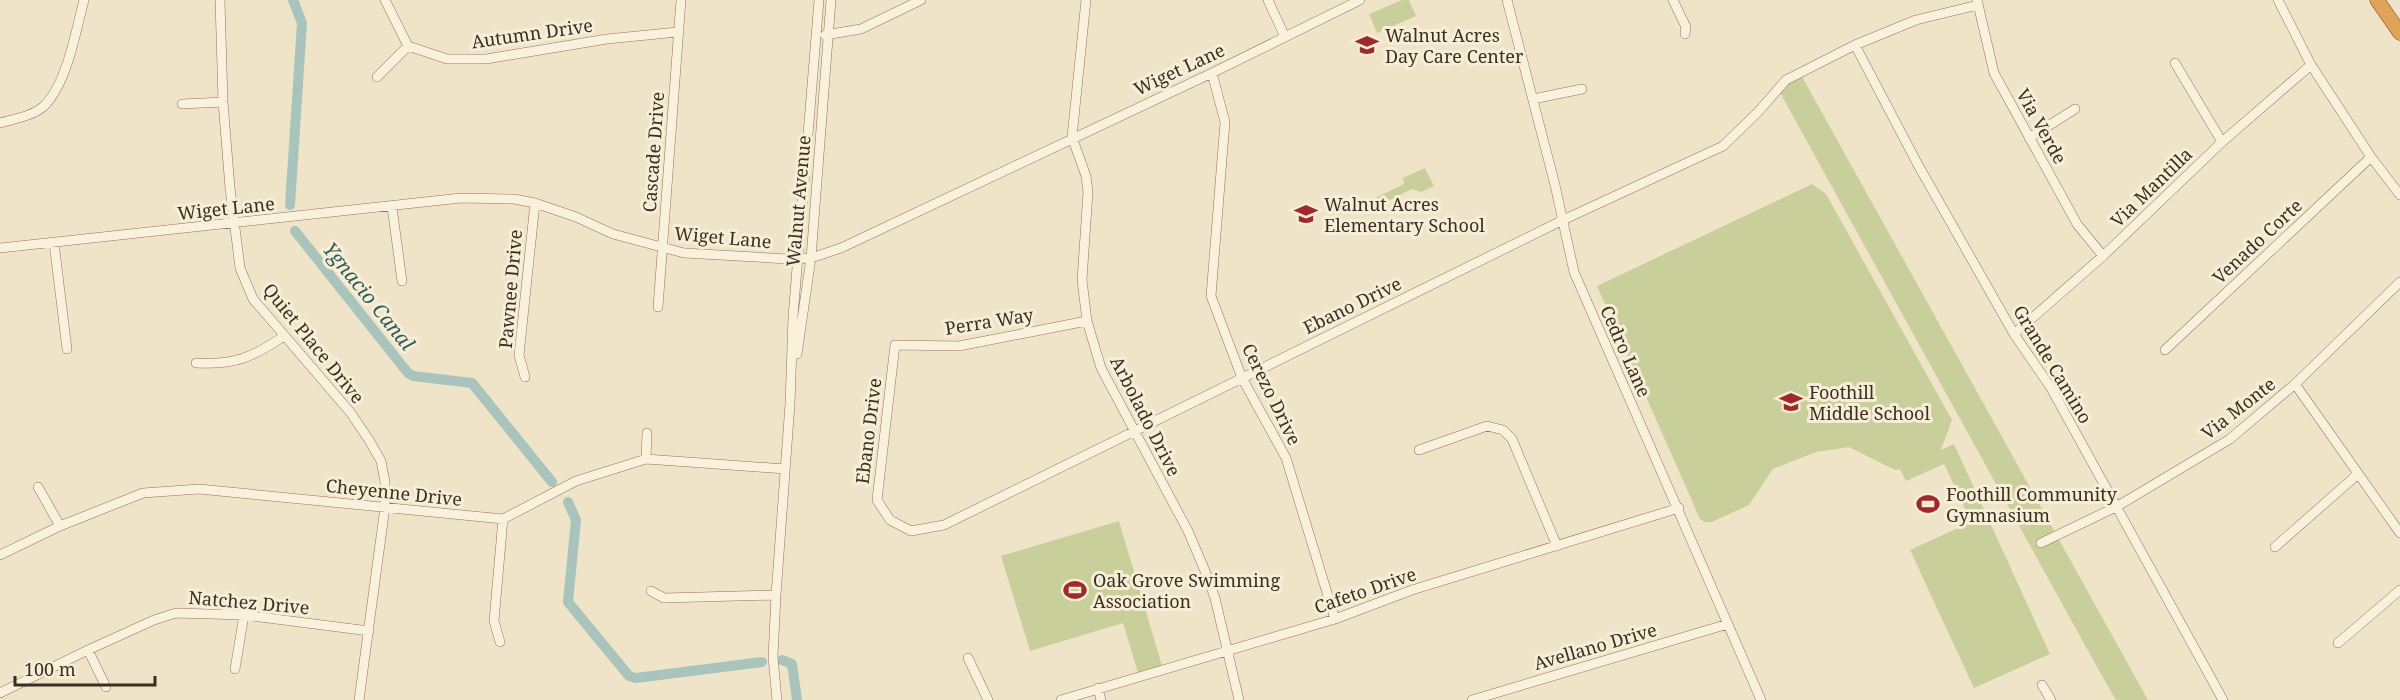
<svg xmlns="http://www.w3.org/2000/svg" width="2400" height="700" font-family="'Noto Serif',serif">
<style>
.green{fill:#c9cf9b}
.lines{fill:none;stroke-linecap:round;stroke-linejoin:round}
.canal{stroke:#a9c4bc;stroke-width:10}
.minor-casing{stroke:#8d765c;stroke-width:10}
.highway-casing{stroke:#5b4430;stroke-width:15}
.minor{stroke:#faf1dc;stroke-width:9}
.highway{stroke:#e0a458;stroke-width:14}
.labels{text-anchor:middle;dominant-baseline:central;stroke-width:6;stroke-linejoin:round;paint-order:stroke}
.street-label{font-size:18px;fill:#3d2e20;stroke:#f7eed8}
.poi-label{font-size:18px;fill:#3d2e20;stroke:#f7eed8;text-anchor:start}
.water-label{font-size:20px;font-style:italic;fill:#2f5d5a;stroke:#f7eed8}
</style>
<rect width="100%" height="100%" fill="#f0e4c8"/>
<path class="green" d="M1402,0H1409L1416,16L1377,33L1369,14Z
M1800,73L2148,700H2116L2097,667L1778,89Z
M1425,168L1434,186L1421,192L1412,189L1368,211L1365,203L1404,184L1403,178Z
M1812,184L1826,194L1952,420L1941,450L1954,444L2050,654L1974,688L1910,550L1971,522L1944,464L1906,481L1900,469L1895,470L1849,447L1816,452L1773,469L1749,505L1712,522H1705L1700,519L1597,286Z
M1119,521L1163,669L1139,676L1123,623L1030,651L1001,556Z"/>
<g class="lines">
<path class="canal" d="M290,205L302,23L293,0
M295,231L408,373L413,376L472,383L552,482
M568,502L576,520L568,602L629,676L636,678L762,662
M782,660L792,664L797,700"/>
<g class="minor-casing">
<path id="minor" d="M220,0L223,102L230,188L240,268L253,299L350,412L369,440L381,461L385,482V507L359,700
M385,0L408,46L447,59H486L607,39L678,32
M1086,0L1072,137L1086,176L1088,192L1082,280L1087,321L1101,368L1188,531L1205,571L1215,598L1239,700
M1268,0L1285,37
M1507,0L1555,185L1574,272L1761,700
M1673,0L1686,27L1685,34
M1977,0L1994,73L2077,224L2103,256
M2278,0L2311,65L2371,157L2400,195
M825,35L861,29L921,0
M1855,45L1917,163L2014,334L2051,388L2223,700
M2175,63L2222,142
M1212,73L1225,122L1211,296L1242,378L1286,458L1335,619
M377,77L408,46
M1533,99L1582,89
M182,104L223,102
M0,123C14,119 33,116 44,106C67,84 76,30 84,0
M2029,138L2075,109
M392,207L402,281
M54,243L67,349
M0,248L461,198L514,199L535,203L576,217L613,234L684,253L788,259L811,258L841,248L1212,73L1360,0
M658,307L681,0
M1087,321L959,346L895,345L877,500L890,520L911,531L944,525L1563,220L1723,146L1758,112L1786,80L1855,45L1916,20L1978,5
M2014,334L2103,256L2222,142L2311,65
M2165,350L2371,157
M797,354L811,258L831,0
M196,363C234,365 252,358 284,336
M525,377L519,355L535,203
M2295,384L2400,533
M1419,450L1487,426L1503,430L1512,439L1557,546
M646,459L647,433
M38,487L60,526
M2041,543L2116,507L2230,439L2295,384L2400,282
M2275,547L2358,474
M0,555L60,526L143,493L199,489L503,519L576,481L646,459L785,469
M651,591L664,598L776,595
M500,642L494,621L503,519
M2338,643L2400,590
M88,650L106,687
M968,658L988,700
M235,669L244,615
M2042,685L2051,700
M1098,688L1101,700
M0,693L88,650L154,620L176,613L244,615L369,631
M777,700L773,657L776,595L790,404L793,317L819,0
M1061,700L1335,619L1412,590L1679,508
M1472,700L1728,624"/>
</g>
<g class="highway-casing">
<path id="highway" d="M2377,0L2400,33"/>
</g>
<use href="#minor" class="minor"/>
<use href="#highway" class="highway"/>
</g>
<defs>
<g id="school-bare" transform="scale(1.8)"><path d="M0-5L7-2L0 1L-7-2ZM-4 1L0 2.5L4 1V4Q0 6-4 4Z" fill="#9e2a2b" stroke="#f7eed8" stroke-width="2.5" paint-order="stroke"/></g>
<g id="stadium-bare" transform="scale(1.8)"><path d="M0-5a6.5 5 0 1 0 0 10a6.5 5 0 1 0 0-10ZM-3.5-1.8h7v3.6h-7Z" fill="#9e2a2b" stroke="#f7eed8" stroke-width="2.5" paint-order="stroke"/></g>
</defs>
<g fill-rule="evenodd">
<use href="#school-bare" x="1367" y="45"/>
<use href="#school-bare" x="1306" y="214"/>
<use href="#school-bare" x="1791" y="402"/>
<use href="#stadium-bare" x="1928" y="504"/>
<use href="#stadium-bare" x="1075" y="590"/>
</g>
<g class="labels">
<g class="street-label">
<text transform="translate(532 33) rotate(-8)">Autumn Drive</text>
<text transform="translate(1179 69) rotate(-25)">Wiget Lane</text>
<text transform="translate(2042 126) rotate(61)">Via Verde</text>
<text transform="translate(653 152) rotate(-86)">Cascade Drive</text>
<text transform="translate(2151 187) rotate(-44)">Via Mantilla</text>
<text transform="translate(798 201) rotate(-85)">Walnut Avenue</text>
<text transform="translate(226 208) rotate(-6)">Wiget Lane</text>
<text transform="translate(723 237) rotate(5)">Wiget Lane</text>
<text transform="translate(2257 241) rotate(-43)">Venado Corte</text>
<text transform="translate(510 289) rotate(-85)">Pawnee Drive</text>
<text transform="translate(1352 305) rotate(-26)">Ebano Drive</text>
<text transform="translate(989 321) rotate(-9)">Perra Way</text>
<text transform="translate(314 343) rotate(51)">Quiet Place Drive</text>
<text transform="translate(1626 351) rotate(66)">Cedro Lane</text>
<text transform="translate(2053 364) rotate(59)">Grande Camino</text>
<text transform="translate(1272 394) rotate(64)">Cerezo Drive</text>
<text transform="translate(2238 408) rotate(-38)">Via Monte</text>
<text transform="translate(1146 416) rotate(63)">Arbolado Drive</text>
<text transform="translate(868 431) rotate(-83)">Ebano Drive</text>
<text transform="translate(394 492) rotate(6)">Cheyenne Drive</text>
<text transform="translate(1365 590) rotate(-19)">Cafeto Drive</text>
<text transform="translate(249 602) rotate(5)">Natchez Drive</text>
<text transform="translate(1595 646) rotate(-16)">Avellano Drive</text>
</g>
<g class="poi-label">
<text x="1385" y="35">Walnut Acres<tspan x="1385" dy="21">Day Care Center</tspan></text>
<text x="1324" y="204">Walnut Acres<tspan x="1324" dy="21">Elementary School</tspan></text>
<text x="1809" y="392">Foothill<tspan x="1809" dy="21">Middle School</tspan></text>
<text x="1946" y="494">Foothill Community<tspan x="1946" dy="21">Gymnasium</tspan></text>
<text x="1093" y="580">Oak Grove Swimming<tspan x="1093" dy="21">Association</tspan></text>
</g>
<g class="water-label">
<text transform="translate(369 296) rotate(51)">Ygnacio Canal</text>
</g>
</g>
<path d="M15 676v9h140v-9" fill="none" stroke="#3d2e20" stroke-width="3"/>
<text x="24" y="676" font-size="18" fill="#3d2e20" stroke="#f7eed8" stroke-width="4.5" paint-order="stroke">100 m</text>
</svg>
